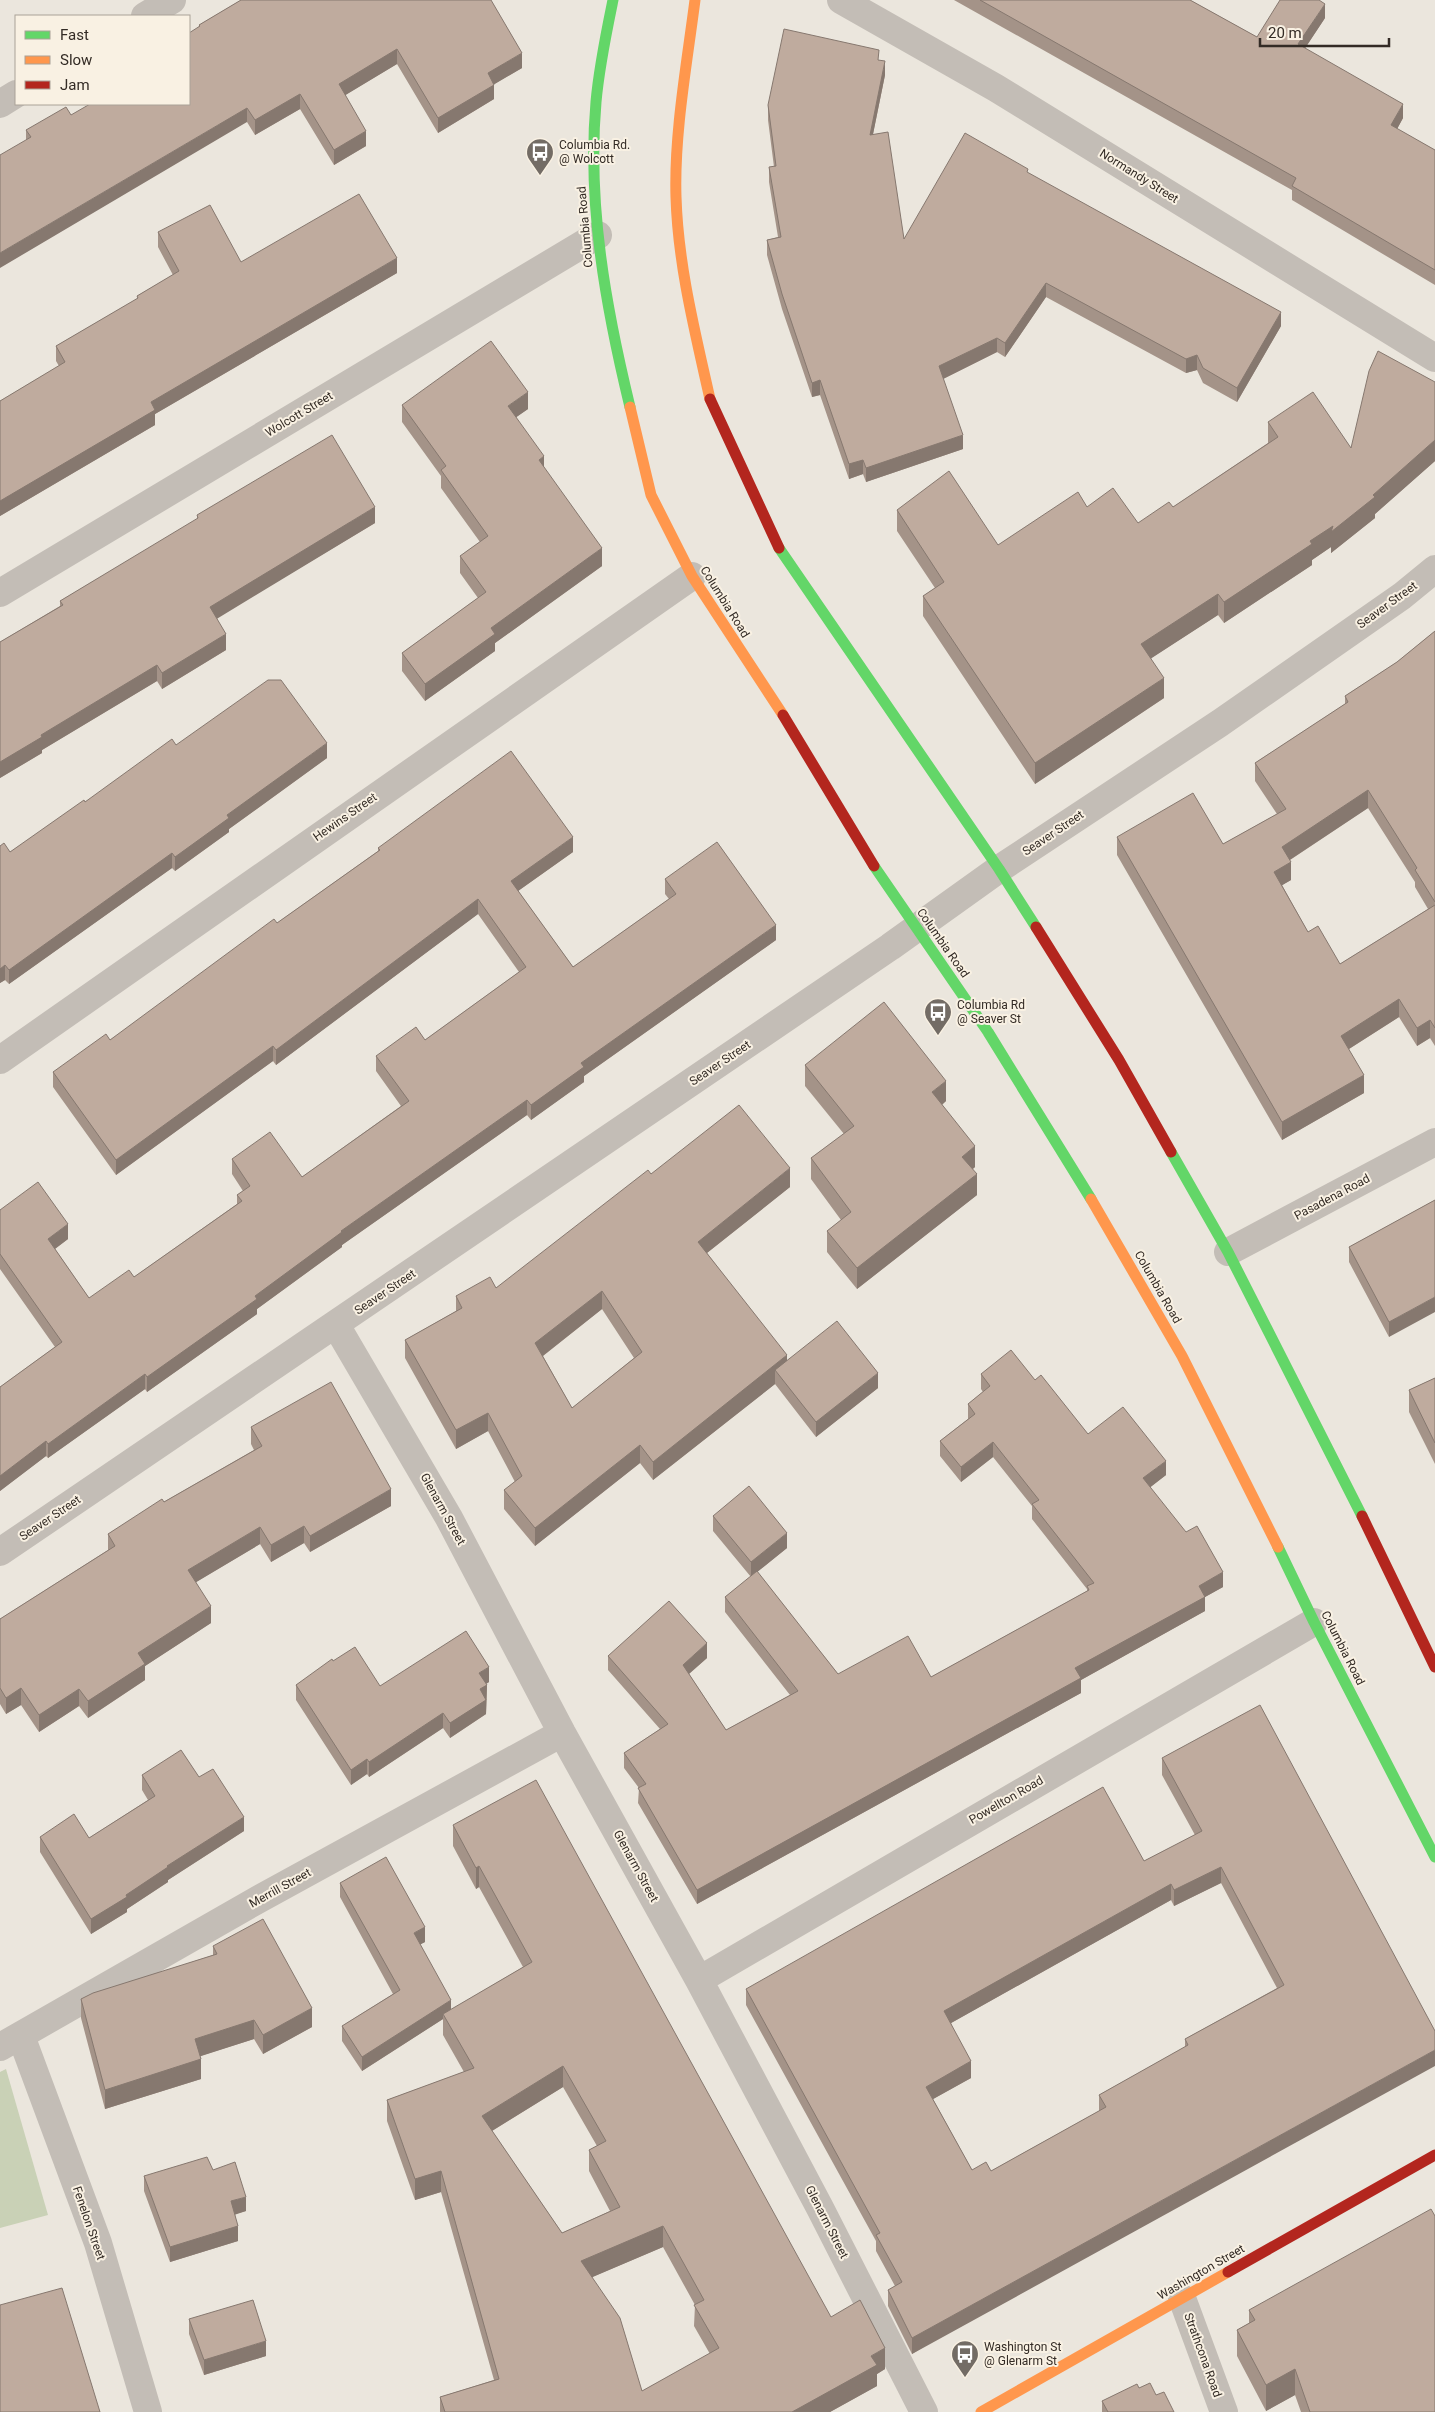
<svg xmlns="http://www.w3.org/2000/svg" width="1435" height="2412" font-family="Roboto,sans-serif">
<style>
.green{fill:#c9d1b6}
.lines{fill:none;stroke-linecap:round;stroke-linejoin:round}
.street{stroke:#c3bdb6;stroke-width:28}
.fast{stroke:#63d668;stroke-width:11}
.slow{stroke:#ff974d;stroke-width:11}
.jam{stroke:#b3261e;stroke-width:11}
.wall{fill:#a49388;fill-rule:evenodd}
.shaded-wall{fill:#86786f}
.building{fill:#bfab9e;stroke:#86786f;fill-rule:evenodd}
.labels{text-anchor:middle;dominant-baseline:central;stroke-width:4;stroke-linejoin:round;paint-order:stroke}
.poi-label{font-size:12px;fill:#332b25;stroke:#f9f1e3;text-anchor:start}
.street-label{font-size:12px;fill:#332b25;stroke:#f9f1e3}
</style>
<rect width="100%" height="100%" fill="#ebe6dd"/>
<path class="green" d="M6,2069L48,2215L0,2228V2072Z"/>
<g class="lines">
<path class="street" d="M841,0L996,88L1435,358
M145,16L172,0
M0,104L16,94
M0,593L598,235
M0,1060L692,576
M1228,1252L1435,1142
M336,1325L449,1518L562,1733L699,1980L820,2208L924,2412
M0,1552L890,947L999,869L1220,723L1402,596L1435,569
M699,1980L1314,1622
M21,2036L98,2243L148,2412
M0,2047L261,1898L562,1733
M1182,2298L1224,2412"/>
<path class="fast" d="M613,0C606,34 599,67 596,102C587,205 606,308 630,407
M779,548L999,869L1036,927
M874,866L988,1032L1091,1199
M1171,1152L1228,1252L1362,1516
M1278,1547L1314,1622L1435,1857"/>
<path class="slow" d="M695,0C687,63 674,134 676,197C678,265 695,332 710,399
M630,407L651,495L692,576L783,715
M1091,1199L1182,1356L1278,1547
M981,2412L1228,2272"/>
<path class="jam" d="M710,399L779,548
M783,715L874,866
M1036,927L1119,1060L1171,1152
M1362,1516L1435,1667
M1228,2272L1435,2155"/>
</g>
<path class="wall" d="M241,0L522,68L494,84V99L438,133L397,64L345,95L366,146L334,165L300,109L255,135L247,122L26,140V130L71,115L189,104L199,25Z
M954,0H1190L1257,37L1325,18L1305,48L1403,118L1397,129L1435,150V285L1292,200V190Z
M879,60L885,75L873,134L904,239L1028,173L1281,326L1237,402L1203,383L1197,370L1186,373L1046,297L1005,357L997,352L943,379L963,449L866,482L863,474L849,479L820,395L812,397L782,309L767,255V240L778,237L769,182V167H774L768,120V105Z
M158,232L241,262L397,273L155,414V425L0,516V401L59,366L56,361V346L137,299V296L173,275L158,247Z
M1435,382V461L1375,514V518L1331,553V547L1312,560V565L1224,623L1218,615L1151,658L1164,698L1035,784L923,616V596L935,588L897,531V510L998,545L1087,507L1138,523L1173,507L1268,443V422L1351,448Z
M402,405L528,409L516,417L544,468L602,566L495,643V651L425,701L402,671V653L478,598L460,573V556L480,542L441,488V476L402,422Z
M197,515L375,523L216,618L226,650L162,689L157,681L42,750V753L0,778V642L60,606V601L197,520Z
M1435,631V1046L1430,1038L1417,1046L1399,1017L1349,1049L1364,1093L1282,1140L1117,855V837L1223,844L1277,814L1255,781V763L1345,704V696L1397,662ZM1368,808L1415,882V887L1428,909L1340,964L1308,932L1282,885L1291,880L1290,860Z
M176,745L327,758L229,829V832L175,871L172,868L9,984L5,980L0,983V846L10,852L85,802Z
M378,848L573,852L518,891L573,967L669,899L665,894V879L776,940L584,1076V1082L531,1120L527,1115L342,1245V1247L257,1309V1314L147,1392L145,1389L48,1458L46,1456L0,1491V1387L55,1347L0,1269V1210L68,1239L55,1249L89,1298L134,1277L237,1204V1195L243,1191L232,1174V1159L302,1177L401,1106L376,1071V1056L425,1040L519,972L478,914L276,1065L273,1061L116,1175L53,1087V1072L110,1040L277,923L378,851Z
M805,1065L946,1101L942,1105L975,1167L973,1169L977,1195L857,1289L827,1252V1231L841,1220L811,1179V1158L844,1134L805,1086Z
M651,1174L790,1187L707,1253L787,1360L878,1388L816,1437L775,1384L653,1480L640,1463L535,1546L504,1509V1490L515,1482L488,1431L456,1449L405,1358V1340L456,1311V1296L496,1288ZM602,1309L634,1358L572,1408L543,1356Z
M1435,1200L1389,1337L1349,1262V1247Z
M981,1374L1035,1380L1088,1434L1166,1475L1150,1487L1223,1587L1205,1597V1611L1081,1680V1693L697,1904L638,1803L639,1788L624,1768V1753L660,1729L608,1670V1656L707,1658L689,1674L726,1730L790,1695L725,1612V1597L751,1577L713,1531V1516L787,1548L757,1572L838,1674L931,1677L1087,1591V1589L1032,1519V1506L993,1457L961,1482L940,1456V1441L968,1419V1404L983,1392L981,1389Z
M1435,1378V1464L1409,1412V1390Z
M251,1427L391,1506L310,1552L304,1543L271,1562L260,1544L196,1582L211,1623L145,1666V1680L88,1718L79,1706L39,1732L21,1705L6,1714L0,1704V1619L108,1550V1534L254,1450L251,1444Z
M333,1661L380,1686L489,1682L486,1684L487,1685L486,1714L450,1738L443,1728L369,1777L367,1774L351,1785L296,1700V1685Z
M1162,1758L1435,2031L912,2354L888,2306V2290L895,2286L876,2251V2241L746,2005V1989L1144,1861L1195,1835L1162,1775ZM1221,1883L1277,1988L1185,2039V2047L1099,2095V2111L991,2171L972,2170L933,2099L971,2078L951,2023L1171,1900L1174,1906Z
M142,1775L199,1777L244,1831L168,1880V1882L127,1909V1912L91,1934L40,1852V1837L89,1838L148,1800L142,1790Z
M453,1825L831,2317L885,2369L877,2374V2386L830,2412H440V2397L494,2380L441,2192L415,2200L387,2121V2100L464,2072L443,2035V2019L362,2071L342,2041V2026L393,1994L340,1897V1883L425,1942L420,1944L451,2010L523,1967L479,1887L476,1889L453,1846ZM563,2087L597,2146L589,2150V2171L610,2211L562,2233L492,2131ZM663,2247L695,2305L694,2326L710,2354L642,2391L592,2277Z
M213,1946L312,2027L263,2054L254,2039L200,2056L201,2079L105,2109L81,2018V1999L213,1955Z
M213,2170L246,2211L235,2214L238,2241L170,2262L144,2191V2176Z
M1249,2310L1435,2412H1301L1295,2395L1266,2411L1237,2356V2330L1249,2323Z
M189,2319L266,2356L204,2375L189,2334Z
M1139,2388L1156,2395L1174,2412H1102V2401Z"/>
<path class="shaded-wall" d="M1325,4V18L1298,59V44Z
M397,49V64L339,99V84Z
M522,53V68L488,88V73Z
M885,61V75L870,149V135Z
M494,85V99L438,133V118Z
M300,94V109L255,135V120Z
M1403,104V118L1391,140V125Z
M247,108V122L0,268V253Z
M366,131V146L334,165V150Z
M397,258V273L155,414V425L0,516V501L151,402Z
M1046,283V297L1005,357V343Z
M1281,312V326L1237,402V388Z
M997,338V352L939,381V366Z
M1197,355V370L1186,373V359Z
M820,380V395L812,397V383Z
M528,392V409L508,423V406Z
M963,435V449L866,482V468Z
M1435,440V461L1375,514V518L1331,553V547L1312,560V565L1224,623V602L1373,495Z
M544,456V474L539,460Z
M863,460V474L849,479V464Z
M375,507V523L210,623V607Z
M602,548V566L495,643V651L425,701V684L491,628Z
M1218,594V615L1141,665V644Z
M226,634V650L162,689V673Z
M157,665V681L42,750V753L0,778V762L41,735Z
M1164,678V698L1035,784V763Z
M327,743V758L229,829V832L175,871V857L227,815Z
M1368,790V808L1282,865V847Z
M573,837V852L511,896V881Z
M172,853V868L9,984V970Z
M1291,862V880L1274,890V872Z
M478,899V914L276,1065V1050Z
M776,925V940L584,1076V1082L531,1120V1105L581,1063Z
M5,965V980L0,983V969Z
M1399,999V1017L1341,1054V1036Z
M1430,1020V1038L1417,1046V1028Z
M273,1046V1061L116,1175V1160Z
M1364,1075V1093L1282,1140V1122Z
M946,1081V1101L932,1113V1092Z
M527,1100V1115L342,1245V1247L257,1309V1314L147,1392V1377L341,1231Z
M975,1146V1167L962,1177V1157Z
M790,1168V1187L698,1260V1242Z
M977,1174V1195L857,1289V1268Z
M68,1224V1239L48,1254V1239Z
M602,1291V1309L535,1362V1343Z
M1435,1297V1312L1389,1337V1322Z
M787,1355V1374L775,1370V1384L653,1480V1462Z
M878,1373V1388L816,1437V1422Z
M145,1374V1389L48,1458V1444Z
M488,1413V1431L456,1449V1430Z
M46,1441V1456L0,1491V1476Z
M993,1442V1457L961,1482V1467Z
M640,1445V1463L535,1546V1528Z
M1166,1461V1475L1143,1493V1478Z
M391,1489V1506L310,1552V1536Z
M304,1526V1543L271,1562V1545Z
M260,1527V1544L188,1587V1570Z
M787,1533V1548L751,1577V1562Z
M1223,1572V1587L1205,1597V1611L1081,1680V1693L697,1904V1890L1075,1668L1199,1586Z
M211,1606V1623L145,1666V1680L88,1718V1701L138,1653Z
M707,1643V1658L683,1679V1665Z
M489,1667V1682L479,1688V1673Z
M487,1685L486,1714L450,1738V1723L480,1689Z
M21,1688V1705L6,1714V1698Z
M79,1689V1706L39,1732V1715Z
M443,1713V1728L369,1777V1762Z
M367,1759V1774L351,1785V1770Z
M244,1817V1831L168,1880V1882L127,1909V1912L91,1934V1919L167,1866Z
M479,1866V1887L476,1889V1868Z
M1221,1867V1883L1174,1906V1890Z
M1171,1884V1900L944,2027V2011Z
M425,1927V1942L414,1948V1933Z
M451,2000V2014H443V2019L362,2071V2057Z
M312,2008V2027L263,2054V2035Z
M254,2020V2039L195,2058V2039Z
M1435,2050V2066L912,2354V2338Z
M201,2059V2079L105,2109V2090Z
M971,2061V2078L926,2103V2087Z
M563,2066V2087L482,2137V2116Z
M441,2171V2192L415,2200V2179Z
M246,2197V2211L231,2216V2201Z
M238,2226V2241L170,2262V2247Z
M663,2226V2247L581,2282V2261Z
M266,2341V2356L204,2375V2360Z
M885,2348V2369L877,2374V2386L830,2412H792L871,2356Z
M1295,2369V2395L1266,2411V2385Z"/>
<path class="building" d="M241,0H491L522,53L488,73L494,85L438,118L397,49L339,84L366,131L334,150L300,94L255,120L247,108L0,253V155L31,137L26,130L66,107L71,115L90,104H189V33L200,26L199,25Z
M980,0H1190L1257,37L1280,0H1319L1325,4L1298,44L1403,104L1391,125L1435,150V270L1292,186L1296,178Z
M784,29L879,50L878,60L885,61L870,135L888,132L904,239L965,133L1028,169L1027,172L1281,312L1237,388L1203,368L1197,355L1186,359L1046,283L1005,343L997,338L939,366L963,435L866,468L863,460L849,464L820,380L812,383L782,294L767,240L781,237L769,167L776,166L768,105Z
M359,194L397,258L151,402L155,410L0,501V401L65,362L56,346L138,298L137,296L179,271L158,232L210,205L241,262Z
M491,341L528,392L508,406L544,456L539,460L602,548L491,628L495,634L425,684L402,653L486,592L460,556L488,536L441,470L446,466L402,405Z
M1378,351L1435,382V440L1373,495L1375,497L1331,532L1333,526L1310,541L1312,544L1224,602L1218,594L1141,644L1164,678L1035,763L923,596L944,582L897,510L949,471L998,545L1078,492L1087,507L1113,488L1138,523L1169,502L1173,507L1278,437L1268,422L1313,392L1351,448L1369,371Z
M332,435L375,507L210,607L226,634L162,673L157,665L41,735L42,737L0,762V642L63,605L60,601L198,518L197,515Z
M1435,631V902L1415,870L1417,868L1368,790L1282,847L1291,862L1274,872L1308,932L1318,926L1340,964L1435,905V1028L1430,1020L1417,1028L1399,999L1341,1036L1364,1075L1282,1122L1117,837L1193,793L1223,844L1286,809L1255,763L1348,702L1345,696L1397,662Z
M268,680H281L327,743L227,815L229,818L175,857L172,853L9,970L5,965L0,969V846L4,843L10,852L84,800L85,802L172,739L176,745Z
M511,751L573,837L511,881L573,967L676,894L665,879L717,842L776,925L581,1063L584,1067L531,1105L527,1100L341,1231L342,1232L255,1296L257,1299L147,1377L145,1374L48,1444L46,1441L0,1476V1387L62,1342L0,1254V1210L38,1182L68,1224L48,1239L89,1298L129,1270L134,1277L242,1201L237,1195L250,1186L232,1159L270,1132L302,1177L409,1101L376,1056L416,1027L425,1040L526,967L478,899L276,1050L273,1046L116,1160L53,1072L106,1034L110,1040L274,919L277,923L380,850L378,848Z
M884,1002L946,1081L932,1092L975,1146L962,1157L977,1174L857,1268L827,1231L851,1212L811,1158L854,1126L805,1065Z
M739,1105L790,1168L698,1242L787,1355L653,1462L640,1445L535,1528L504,1490L522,1476L488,1413L456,1430L405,1340L462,1308L456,1296L490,1277L496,1288L648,1170L651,1174ZM602,1291L642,1352L572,1408L535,1343Z
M1435,1200V1297L1389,1322L1349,1247Z
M837,1321L878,1373L816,1422L775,1370Z
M1011,1350L1035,1380L1041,1375L1088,1434L1123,1407L1166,1461L1143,1478L1186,1532L1197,1526L1223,1572L1199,1586L1205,1597L1075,1668L1081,1678L697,1890L638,1788L646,1784L624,1753L668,1724L608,1656L669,1601L707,1643L683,1665L726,1730L798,1691L725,1597L757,1571L838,1674L908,1636L931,1677L1089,1590L1087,1586L1094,1583L1032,1504L1039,1500L993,1442L961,1467L940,1441L975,1414L968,1404L990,1386L981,1374Z
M1435,1378V1443L1409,1390Z
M331,1382L391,1489L310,1536L304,1526L271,1545L260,1527L188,1570L211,1606L138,1653L145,1664L88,1701L79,1689L39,1715L21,1688L6,1698L0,1688V1619L115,1546L108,1534L162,1499L164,1502L262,1446L251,1427Z
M749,1486L787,1533L751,1562L713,1516Z
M466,1631L489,1667L479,1673L487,1685L480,1689L486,1700L450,1723L443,1713L369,1762L367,1759L351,1770L296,1685L332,1659L333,1661L355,1647L380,1686Z
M1260,1705L1435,2031V2050L912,2338L888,2290L902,2282L876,2235L880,2233L746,1989L1103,1787L1144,1861L1202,1831L1162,1758ZM1221,1867L1284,1985L1185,2039L1188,2045L1099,2095L1106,2107L991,2171L986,2162L972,2170L926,2087L971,2061L944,2011L1171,1884L1174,1890Z
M181,1750L199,1777L213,1769L244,1817L167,1866L168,1867L126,1895L127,1897L91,1919L40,1837L74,1814L89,1838L155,1796L142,1775Z
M536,1780L831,2317L860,2300L885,2348L871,2356L877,2365L792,2412H445L440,2397L499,2379L441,2171L415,2179L387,2100L474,2068L443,2014L532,1962L479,1866L476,1868L453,1825ZM563,2066L606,2141L589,2150L620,2207L562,2233L482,2116ZM663,2226L704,2300L694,2305L719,2348L642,2391L620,2318L581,2261Z
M386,1857L425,1927L414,1933L451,2000L362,2057L342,2026L400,1990L340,1883Z
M263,1919L312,2008L263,2035L254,2020L195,2039L201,2059L105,2090L81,1999L93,1993L217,1954L213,1946Z
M207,2157L213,2170L235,2162L246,2197L231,2201L238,2226L170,2247L144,2176Z
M1431,2209L1435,2216V2412H1310L1295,2369L1266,2385L1237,2330L1255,2320L1249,2310Z
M62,2288L100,2412H0V2305Z
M253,2300L266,2341L204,2360L189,2319Z
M1150,2383L1156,2395L1164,2392L1174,2412H1108L1102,2401L1137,2384L1139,2388Z"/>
<defs>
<g id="bus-pin" transform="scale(1.4375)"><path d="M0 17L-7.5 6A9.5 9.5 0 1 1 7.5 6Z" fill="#736c65" stroke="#f9f1e3"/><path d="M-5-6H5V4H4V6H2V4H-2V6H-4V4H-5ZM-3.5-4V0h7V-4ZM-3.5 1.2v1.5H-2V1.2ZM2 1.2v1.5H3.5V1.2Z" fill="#fff"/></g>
</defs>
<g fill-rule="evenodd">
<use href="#bus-pin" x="540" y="152"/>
<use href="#bus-pin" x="938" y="1012"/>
<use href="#bus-pin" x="965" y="2354"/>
</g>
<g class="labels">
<g class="poi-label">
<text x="559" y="145">Columbia Rd.<tspan x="559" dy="14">@ Wolcott</tspan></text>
<text x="957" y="1005">Columbia Rd<tspan x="957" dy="14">@ Seaver St</tspan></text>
<text x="984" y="2347">Washington St<tspan x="984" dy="14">@ Glenarm St</tspan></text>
</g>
<g class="street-label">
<text transform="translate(1139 176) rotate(32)">Normandy Street</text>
<text transform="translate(585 227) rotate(-95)">Columbia Road</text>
<text transform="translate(299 414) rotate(-31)">Wolcott Street</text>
<text transform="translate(725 602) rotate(58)">Columbia Road</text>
<text transform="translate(1387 605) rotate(-36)">Seaver Street</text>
<text transform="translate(345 817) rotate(-35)">Hewins Street</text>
<text transform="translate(1053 833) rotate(-34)">Seaver Street</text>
<text transform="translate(943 943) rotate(55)">Columbia Road</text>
<text transform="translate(720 1063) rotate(-34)">Seaver Street</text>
<text transform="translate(1332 1197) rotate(-28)">Pasadena Road</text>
<text transform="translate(1158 1287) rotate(60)">Columbia Road</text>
<text transform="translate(385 1292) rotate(-34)">Seaver Street</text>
<text transform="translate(443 1509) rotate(61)">Glenarm Street</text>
<text transform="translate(50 1518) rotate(-34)">Seaver Street</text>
<text transform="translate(1343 1648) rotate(63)">Columbia Road</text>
<text transform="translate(1006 1800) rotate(-30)">Powellton Road</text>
<text transform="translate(636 1866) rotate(61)">Glenarm Street</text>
<text transform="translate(280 1888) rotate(-29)">Merrill Street</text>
<text transform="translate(827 2222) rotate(63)">Glenarm Street</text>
<text transform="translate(89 2223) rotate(71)">Fenelon Street</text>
<text transform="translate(1201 2272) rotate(-30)">Washington Street</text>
<text transform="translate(1203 2355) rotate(70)">Strathcona Road</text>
</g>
</g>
<rect x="15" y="15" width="175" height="90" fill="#f9f1e3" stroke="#aaa297"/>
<rect x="25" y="31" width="25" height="8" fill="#63d668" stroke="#aaa297"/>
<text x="60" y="40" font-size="15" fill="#332b25">Fast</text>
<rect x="25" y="56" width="25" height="8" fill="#ff974d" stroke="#aaa297"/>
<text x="60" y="65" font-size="15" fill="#332b25">Slow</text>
<rect x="25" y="81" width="25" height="8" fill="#b3261e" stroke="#aaa297"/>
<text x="60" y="90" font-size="15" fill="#332b25">Jam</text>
<path d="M1260 38v8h129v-8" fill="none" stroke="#332b25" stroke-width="2.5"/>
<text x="1268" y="38" font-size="15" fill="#332b25" stroke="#f9f1e3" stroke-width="4" paint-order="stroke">20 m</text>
</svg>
